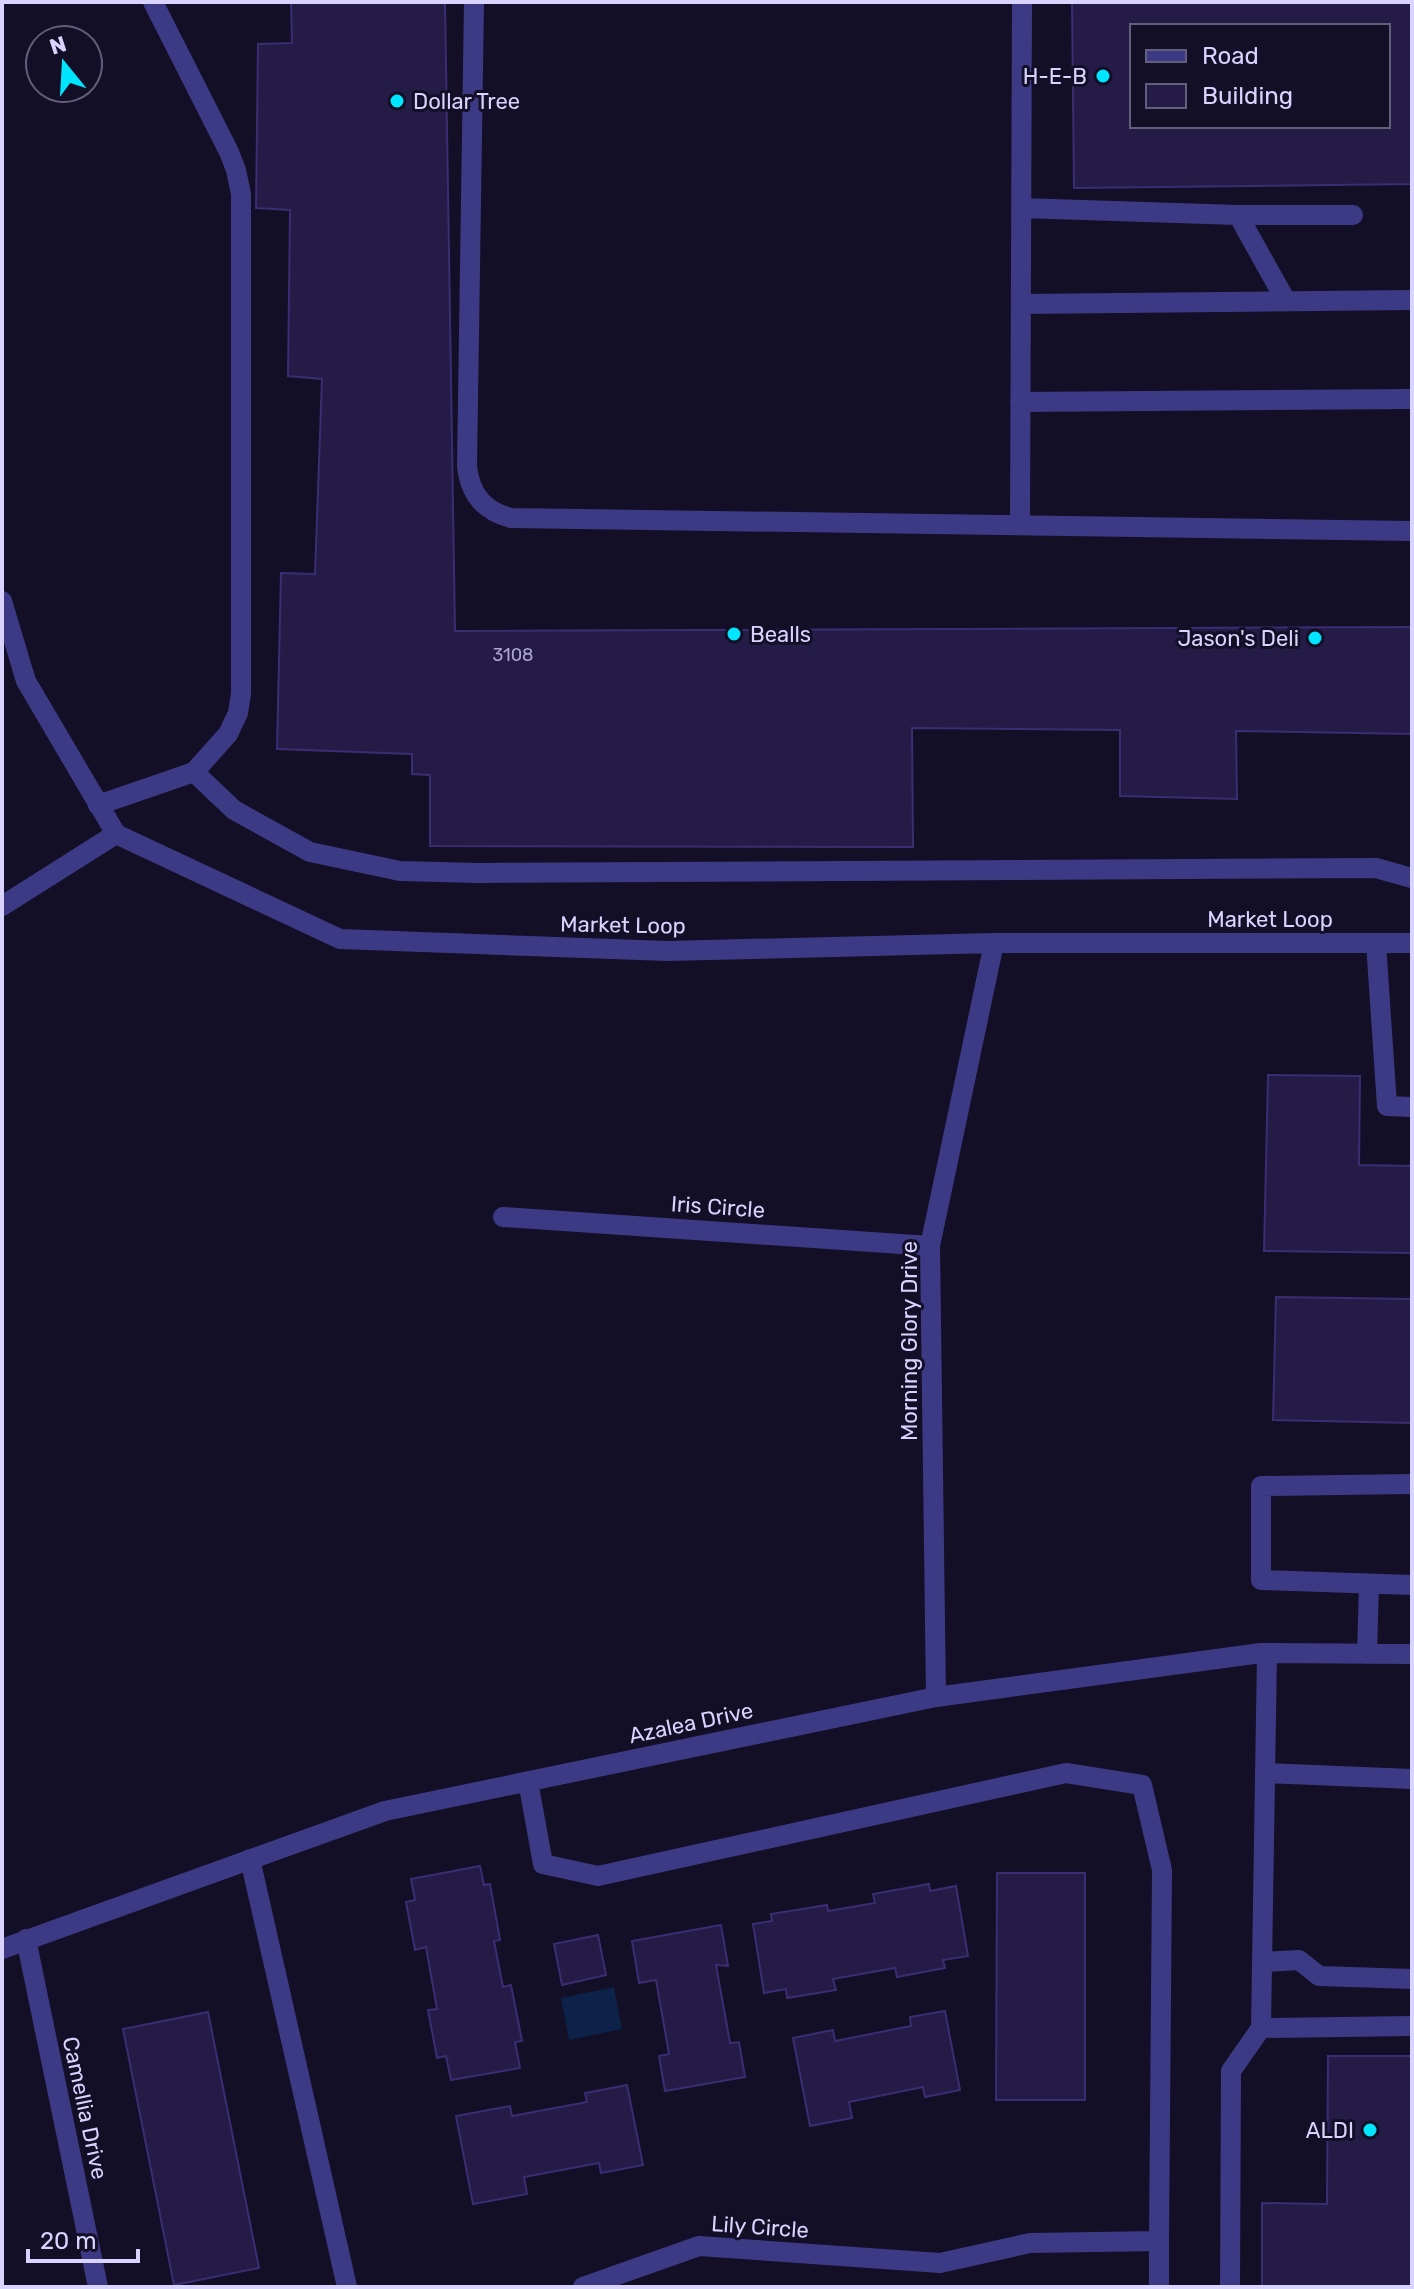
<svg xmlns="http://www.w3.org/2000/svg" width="1414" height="2289" font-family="Rubik,sans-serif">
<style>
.water{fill:#0c2248}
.building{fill:#241b47;stroke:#3b2d73;stroke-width:2;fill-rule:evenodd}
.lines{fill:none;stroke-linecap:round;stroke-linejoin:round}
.minor{stroke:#3d3a85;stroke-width:20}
.poi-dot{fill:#00e5ff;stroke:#130f26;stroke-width:3}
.labels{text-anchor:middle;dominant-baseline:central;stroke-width:6;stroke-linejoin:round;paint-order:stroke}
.number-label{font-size:18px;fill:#aca6d1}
.poi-label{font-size:22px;fill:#d9d4ff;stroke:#130f26;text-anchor:end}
.street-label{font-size:22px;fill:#d9d4ff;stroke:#130f26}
</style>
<rect width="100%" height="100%" fill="#130f26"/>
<path class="water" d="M614,1987L622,2029L569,2040L561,1998Z"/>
<path class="building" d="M291,2H445L455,631L1412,627V734L1236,731L1237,799L1120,796V730L912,728L913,847L430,846V775L412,774V754L277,749L281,573L315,574L322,379L288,376L290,210L256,208L258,44L292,43Z
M1072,2H1412V184L1074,188ZM1132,26H1388V126H1132Z
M1268,1075L1360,1076L1359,1165L1412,1166V1253L1264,1251Z
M1276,1297L1412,1299V1423L1273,1420Z
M480,1866L484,1885L490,1884L500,1940L494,1941L503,1987L511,1985L522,2041L515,2042L520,2068L451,2080L446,2056L437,2058L428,2010L437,2009L426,1947L415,1950L406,1902L415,1900L411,1879Z
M997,1873H1085V2100H996Z
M929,1884L930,1891L956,1886L968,1956L943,1960L945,1968L897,1977L895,1968L833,1979L836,1990L787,1998L786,1989L764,1993L753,1924L772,1921L771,1914L827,1905L828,1911L875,1903L873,1894Z
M721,1925L728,1966L716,1965L730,2043L739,2042L745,2077L665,2091L659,2056L669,2054L656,1980L639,1983L632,1941Z
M598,1935L606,1975L562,1985L554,1944Z
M945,2011L960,2090L925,2097L923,2087L849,2102L852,2118L810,2126L793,2038L833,2030L835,2041L911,2026L910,2017Z
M208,2012L259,2268L174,2285L123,2029Z
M1328,2056H1412V2287H1262V2203L1327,2204Z
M627,2085L643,2165L601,2173L599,2163L524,2177L527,2194L473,2204L456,2116L510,2106L512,2116L587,2102L585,2093Z"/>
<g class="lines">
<path class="minor" d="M474,2L467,466C470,495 484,511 511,518L1412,531
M1021,208L1238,215L1286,301
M1238,215H1353
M1021,304L1412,300
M1020,402L1412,399
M1020,525L1022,2
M2,601L26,681L116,834L340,939L667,951L994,943H1412
M194,772L234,810L310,852L400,871L478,873L1376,868L1412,878
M98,805L194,772L228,734L238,713L241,693V194L236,170L229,152L153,2
M2,906L116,834
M1376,943L1387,1106L1412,1107
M503,1217L930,1246
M1412,1484L1261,1486V1580L1412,1585
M1367,1654L1369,1585
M936,1697L930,1246L994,943
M1265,1773L1412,1779
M528,1781L543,1864L598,1876L1066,1773L1142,1785L1162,1870L1159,2241L1030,2243L940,2263L699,2246L583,2287
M250,1859L347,2287
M26,1939L98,2287
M2,1949L385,1811L936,1697L1261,1653L1412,1654
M1263,1962L1299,1960L1319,1976L1412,1979
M1261,2028L1412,2026
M1159,2241V2287
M1230,2287L1231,2071L1261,2028L1267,1653"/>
</g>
<g class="poi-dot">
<circle cx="1103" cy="76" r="8"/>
<circle cx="397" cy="101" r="8"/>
<circle cx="734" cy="634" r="8"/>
<circle cx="1315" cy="638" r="8"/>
<circle cx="1370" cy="2130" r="8"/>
</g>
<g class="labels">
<g class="number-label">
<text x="513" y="655">3108</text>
</g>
<g class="poi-label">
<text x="1087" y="76">H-E-B</text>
<text x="413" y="101" text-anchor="start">Dollar Tree</text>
<text x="750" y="634" text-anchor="start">Bealls</text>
<text x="1299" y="638">Jason's Deli</text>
<text x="1354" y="2130">ALDI</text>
</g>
<g class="street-label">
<text x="1270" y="919">Market Loop</text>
<text transform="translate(623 925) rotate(1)">Market Loop</text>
<text transform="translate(718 1207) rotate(4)">Iris Circle</text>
<text transform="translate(909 1341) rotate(-90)">Morning Glory Drive</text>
<text transform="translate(691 1723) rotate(-12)">Azalea Drive</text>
<text transform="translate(85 2108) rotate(78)">Camellia Drive</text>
<text transform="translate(760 2227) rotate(4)">Lily Circle</text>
</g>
</g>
<rect width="1414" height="2289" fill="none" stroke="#d9d4ff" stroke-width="8"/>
<rect x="1130" y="24" width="260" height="104" fill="#130f26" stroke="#625e7d" stroke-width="2"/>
<rect x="1146" y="50" width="40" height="12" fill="#3d3a85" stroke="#625e7d" stroke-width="2"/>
<text x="1202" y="64" font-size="24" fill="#d9d4ff">Road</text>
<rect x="1146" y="84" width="40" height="24" fill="#241b47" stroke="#625e7d" stroke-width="2"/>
<text x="1202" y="104" font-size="24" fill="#d9d4ff">Building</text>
<g transform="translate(64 64) rotate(342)"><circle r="38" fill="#130f26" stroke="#625e7d" stroke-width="2"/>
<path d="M0-6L14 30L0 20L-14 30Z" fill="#00e5ff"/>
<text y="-12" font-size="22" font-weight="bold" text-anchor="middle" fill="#d9d4ff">N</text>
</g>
<path d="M28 2249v12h110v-12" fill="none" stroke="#d9d4ff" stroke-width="4"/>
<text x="40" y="2249" font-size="24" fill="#d9d4ff" stroke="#130f26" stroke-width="6" paint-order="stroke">20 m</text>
</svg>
